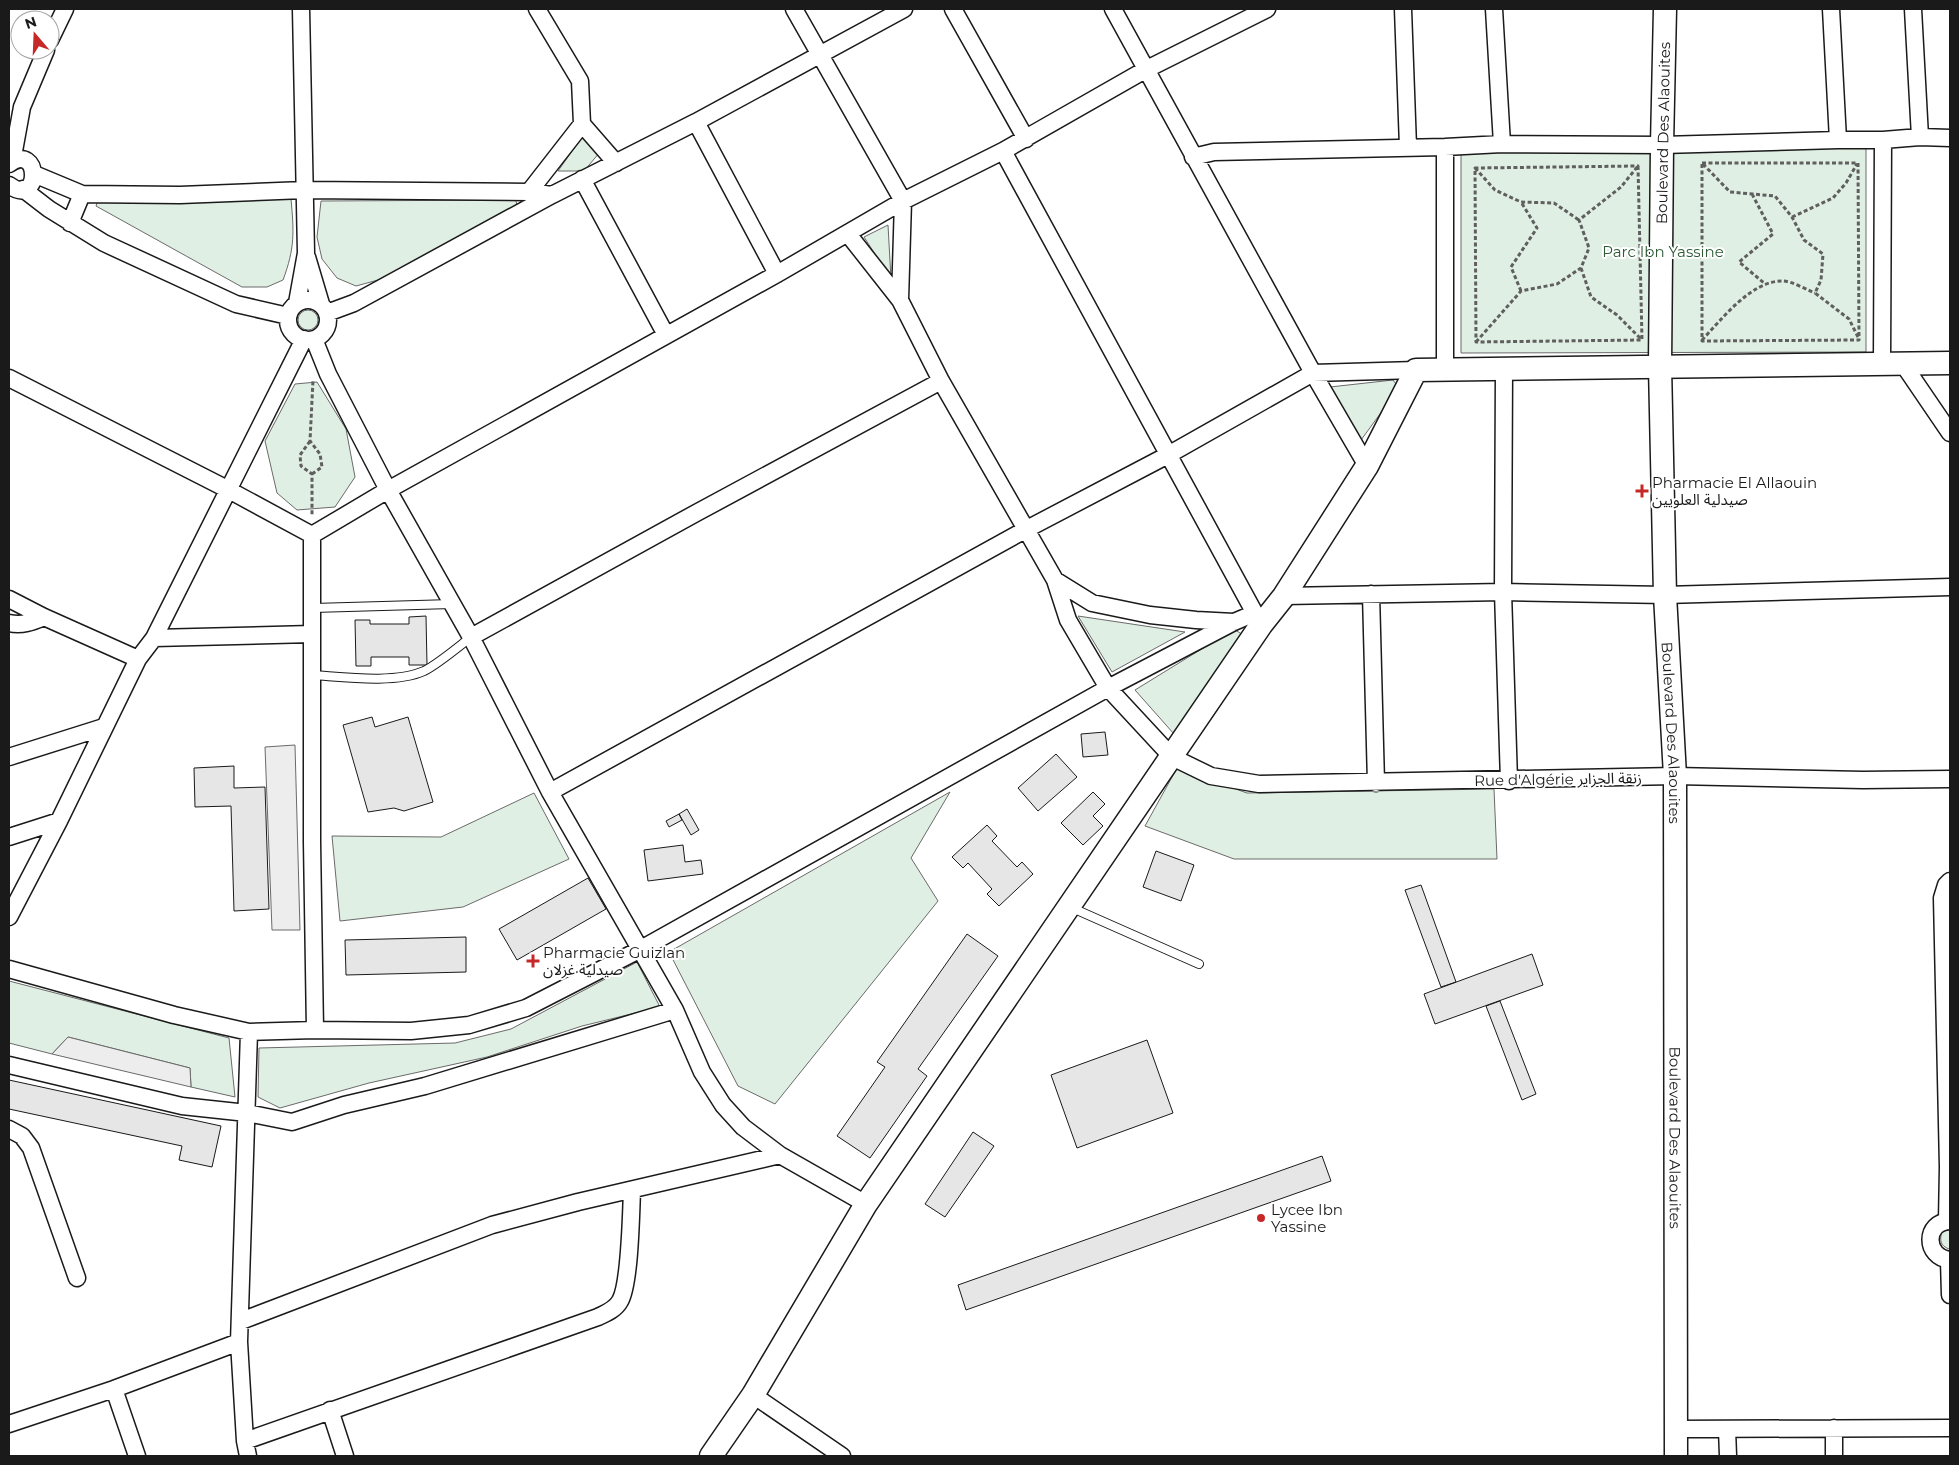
<svg xmlns="http://www.w3.org/2000/svg" width="1959" height="1465" font-family="Montserrat,'Noto Sans Arabic',sans-serif">
<style>
.green{fill:#e0efe3;stroke:#6a6a6a}
.parking{fill:#ededed;stroke:#6a6a6a}
.building{fill:#e6e6e6;stroke:#1a1a1a}
.lines{fill:none;stroke-linecap:round;stroke-linejoin:round}
.lane-casing{stroke:#1a1a1a;stroke-width:10}
.street-casing{stroke:#1a1a1a;stroke-width:19}
.secondary-casing{stroke:#1a1a1a;stroke-width:25}
.path{stroke:#5f5f5f;stroke-width:3;stroke-dasharray:4 2.5;stroke-linecap:butt}
.lane{stroke:#fff;stroke-width:8}
.street{stroke:#fff;stroke-width:16}
.secondary{stroke:#fff;stroke-width:22}
.poi-dot{fill:#c62828;stroke:#fff;stroke-width:2}
.labels{text-anchor:middle;dominant-baseline:central;stroke-width:4;stroke-linejoin:round;paint-order:stroke}
.street-label{font-size:15px;fill:#1a1a1a;stroke:#fff}
.park-label{font-size:15px;fill:#2b5a34;stroke:#fff}
.poi-label{font-size:15px;fill:#1a1a1a;stroke:#fff;text-anchor:start}
</style>
<rect width="100%" height="100%" fill="#fff"/>
<path class="green" d="M584,134L600,152L584,171H558Z
M1866,148V352L1461,353V149Z
M291,199C294,232 295,248 283,280L267,287H242L96,206L98,200L188,201Z
M516,200L517,207L378,280L356,286L337,278L322,259L317,237L321,201Z
M888,225L891,279L864,237Z
M298 320a10 10 0 1 1 20 0a10 10 0 1 1-20 0Z
M1393,380L1399,388L1361,440L1330,387Z
M317,382L346,429L355,477L335,507L297,510L277,493L265,441L295,384Z
M1078,616L1185,632L1112,672Z
M1234,629L1243,635L1174,734L1135,690Z
M1177,768L1247,793L1494,789L1497,859H1234L1145,826Z
M950,792L911,858L938,901L775,1104L738,1086L669,952Z
M534,793L569,859L463,907L340,921L332,836L441,837Z
M637,962L660,1007L582,1026L487,1057L369,1083L280,1108L258,1097L259,1048L455,1043L511,1029Z
M9,981L229,1038L235,1097L191,1087L190,1068L68,1037L52,1054L9,1043Z
M1950,1229V1249H1949C1941,1246 1939,1241 1942,1232Z"/>
<path class="parking" d="M295,745L300,930H272L265,747Z
M68,1037L190,1068L191,1087L52,1054Z"/>
<path class="building" d="M426,616L427,665H409V657H371V666H356L355,620H370V624H409V617Z
M372,717L375,727L408,717L433,802L404,811L394,808L368,812L343,725Z
M1105,732L1108,755L1083,757L1081,734Z
M1056,754L1077,777L1038,811L1018,788Z
M234,766V788L265,787L269,909L234,911L231,806L195,807L194,768Z
M1093,792L1105,804L1093,816L1103,826L1083,845L1061,823Z
M687,809L699,830L691,835L679,814Z
M679,814L682,820L669,827L666,821Z
M987,825L997,836L992,841L1017,867L1022,862L1033,874L999,906L987,894L992,889L968,863L963,868L952,857Z
M683,845L685,862L701,860L703,874L648,881L644,850Z
M1156,851L1194,865L1181,901L1143,887Z
M588,878L606,909L517,960L499,929Z
M1421,885L1456,982L1441,987L1405,890Z
M967,934L998,956L918,1069L927,1076L870,1158L837,1136L885,1067L877,1062Z
M466,937V972L346,975L345,940Z
M1532,954L1543,985L1435,1024L1424,994Z
M1500,1001L1536,1094L1522,1100L1486,1006Z
M1147,1040L1173,1113L1077,1148L1051,1075Z
M9,1080L221,1126L212,1167L179,1160L182,1146L9,1109Z
M973,1132L994,1146L945,1217L925,1204Z
M1322,1156L1331,1181L966,1310L958,1285Z"/>
<g class="lines">
<g class="lane-casing">
<path id="lane" d="M313,608L452,604
M313,675C344,677 395,684 424,671C438,664 458,647 471,637
M1070,907L1199,964"/>
</g>
<g class="street-casing">
<path id="street" d="M537,9L580,81L582,124L616,163
M794,9L903,201L900,300
M953,9L1026,139
M1113,9L1313,373L1367,466
M1403,9L1408,147
M1494,9L1502,144
M1831,9L1838,140
M1913,9L1920,137
M50,40L65,9
M696,122L777,274
M1003,151L1259,621
M1193,157L1214,152L1445,147L1502,144L1662,145L1838,140H1883L1920,137L1950,138
M12,162L22,107L46,50
M9,164C41,141 41,209 9,185
M34,174L82,194L70,223
M582,179L666,335
M23,189L49,209L104,243L236,304L288,316
M529,192L582,124
M82,194L180,195L304,190L529,192L552,195
M848,234L900,300L941,381L1055,580L1068,620L1108,688L1172,757L1211,776L1259,784L1675,776L1863,780L1950,779
M307,257L321,304
M288 320a20 20 0 1 1 40 0a20 20 0 1 1-40 0Z
M297,303L306,253L301,9
M327,313L354,303L552,195L696,122L904,9
M314,339L328,374L388,490L471,637L550,792L675,1010L702,1072L723,1105L743,1127L780,1155L866,1204
M1882,364L1883,140
M1903,364L1950,433
M1504,368L1503,592L1509,781
M1445,369V147
M9,378L227,489L312,535V842L315,1030
M312,535L388,490L777,274L903,201L1003,151L1145,70L1267,9
M1055,580L1092,603L1150,615L1196,620L1234,622
M1371,594L1376,783
M1284,596L1503,592L1665,595L1950,587
M9,599L44,617L138,659
M9,623C22,626 32,622 44,617
M471,637L698,512L941,381
M154,638L312,634
M9,757L104,727
M550,792L1025,530L1168,455L1313,373L1416,370
M9,837L59,821
M9,917L59,821L138,659L154,638L304,339
M9,969L174,1015L249,1032L315,1030L411,1031L469,1025L526,1008L641,949L1108,688L1234,622L1255,613
M9,1065L182,1106L247,1113L292,1122L344,1105L425,1086L675,1010
M9,1129L22,1136L31,1148L77,1278
M1947,1221L1948,1167L1942,898L1946,885L1950,881
M1950,1221C1924,1222 1924,1257 1950,1260
M1949,1260L1950,1295
M241,1321L492,1225L578,1202L780,1155
M114,1389L137,1456
M753,1395L842,1456
M330,1410L345,1456
M9,1424L114,1389L239,1342
M1675,1429L1950,1428
M1727,1429L1728,1456
M245,1441L598,1317C606,1313 615,1310 620,1301C630,1284 631,1214 632,1190
M248,1456L245,1441L239,1342L249,1032
M1834,1456V1428"/>
</g>
<g class="secondary-casing">
<g id="secondary">
<path id="s1" d="M1665,9L1662,145L1660,366L1665,595L1675,776L1676,1456"/>
<path d="M711,1456L753,1395L866,1204L1261,625L1284,596L1367,466L1416,370L1950,363"/>
</g>
</g>
<path class="path" d="M1702,163H1858L1859,340L1702,341Z
M1703,164L1730,192L1775,196L1792,217L1804,240L1823,254L1821,280L1815,293L1849,319L1859,339
M1638,166L1642,340L1476,342L1475,168Z
M1475,168L1495,190L1521,202L1554,203L1579,220
M1752,194L1773,234L1739,262L1764,283
M1792,217L1833,198L1846,183L1857,164
M1581,268L1591,297L1617,315L1640,338
M1521,291L1511,267L1537,228L1521,202
M1702,340C1722,319 1751,281 1782,281C1792,281 1805,289 1815,293
M1476,342L1521,291L1557,284L1581,268L1589,248L1579,220L1621,187L1638,166
M310,441L300,455L301,466L312,474V516
M312,474L322,467L320,454L310,441L313,380"/>
<use href="#lane" class="lane"/>
<use href="#street" class="street"/>
<use href="#secondary" class="secondary"/>
</g>
<g class="poi-dot">
<path d="M1639.5 483.5h5v5h5v5h-5v5h-5v-5h-5v-5h5z"/>
<path d="M530.5 953.5h5v5h5v5h-5v5h-5v-5h-5v-5h5z"/>
<circle cx="1261" cy="1218" r="5"/>
</g>
<g class="labels">
<g class="street-label">
<text transform="translate(1663 133) rotate(-89)">Boulevard Des Alaouites</text>
<text stroke="none"><textPath href="#s1" startOffset="724">Boulevard Des Alaouites</textPath></text>
<text transform="translate(1558 779) rotate(-1)">Rue d'Algérie زنقة الجزاير</text>
<text stroke="none"><textPath href="#s1" startOffset="1129">Boulevard Des Alaouites</textPath></text>
</g>
<g class="park-label">
<text x="1663" y="251">Parc Ibn Yassine</text>
</g>
<g class="poi-label">
<text x="1652" y="482">Pharmacie El Allaouin<tspan x="1652" dy="17">صيدلية العلويين</tspan></text>
<text x="543" y="952">Pharmacie Guizlan<tspan x="543" dy="17">صيدلية غزلان</tspan></text>
<text x="1271" y="1209">Lycee Ibn<tspan x="1271" dy="17">Yassine</tspan></text>
</g>
</g>
<rect width="1959" height="1465" fill="none" stroke="#1a1a1a" stroke-width="20"/>
<g transform="translate(35 35) rotate(341)"><circle r="24" fill="#ffffff" stroke="#a3a3a3"/>
<path d="M0-4L9 19L0 12L-9 19Z" fill="#c62828"/>
<text y="-8" font-size="14" font-weight="bold" text-anchor="middle" fill="#1a1a1a">N</text>
</g>
</svg>
